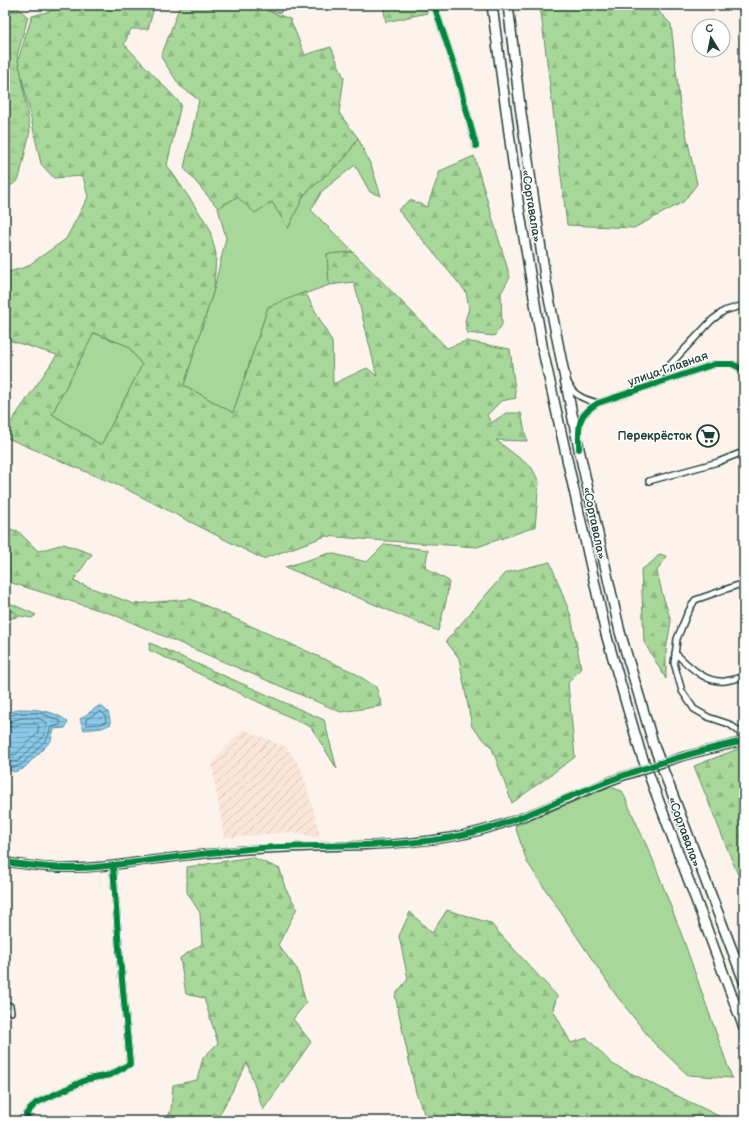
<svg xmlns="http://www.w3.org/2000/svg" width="749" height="1126" font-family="'Balsamiq Sans',sans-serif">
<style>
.industrial{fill:url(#industrial-furrows)}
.green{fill:#a8d899;stroke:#648a66}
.forest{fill:url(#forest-firs);stroke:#648a66;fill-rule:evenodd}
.wetland{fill:url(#wetland-marsh);stroke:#648a66}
.water{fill:url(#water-rules);stroke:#5f91a2}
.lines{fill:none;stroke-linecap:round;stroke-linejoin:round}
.shore{stroke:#4a757d;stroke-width:1}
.stream{stroke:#5f91a2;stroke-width:2}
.street-casing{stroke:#1f3d34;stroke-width:8}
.secondary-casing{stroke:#1f3d34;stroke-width:10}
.highway-casing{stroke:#1f3d34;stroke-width:12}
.street{stroke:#fff;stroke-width:5}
.secondary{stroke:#fff;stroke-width:7}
.highway{stroke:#fff;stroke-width:9}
.secondary-bridge-casing{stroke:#1f3d34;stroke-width:10;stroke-linecap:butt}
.secondary-bridge{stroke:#fff;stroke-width:7}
.cycleway-casing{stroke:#fff;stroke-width:8}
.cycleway{stroke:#00873e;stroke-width:6}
.labels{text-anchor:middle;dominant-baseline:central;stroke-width:3;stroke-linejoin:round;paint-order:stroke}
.street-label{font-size:12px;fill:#1f3d34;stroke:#fff}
.poi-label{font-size:12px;font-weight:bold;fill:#1f3d34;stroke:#fff;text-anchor:end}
</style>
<defs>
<pattern id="industrial-furrows" width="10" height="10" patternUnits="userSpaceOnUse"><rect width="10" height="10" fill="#fbe4d8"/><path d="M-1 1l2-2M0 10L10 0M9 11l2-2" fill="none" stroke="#d7c4ba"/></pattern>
<pattern id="forest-firs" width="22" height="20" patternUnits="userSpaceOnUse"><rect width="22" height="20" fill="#a8d899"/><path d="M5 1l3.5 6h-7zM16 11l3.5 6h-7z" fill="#90ba84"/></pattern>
<pattern id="wetland-marsh" width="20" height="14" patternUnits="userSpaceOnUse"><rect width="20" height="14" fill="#a8d899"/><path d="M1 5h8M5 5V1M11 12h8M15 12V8" fill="none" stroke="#90ba84"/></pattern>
<pattern id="water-rules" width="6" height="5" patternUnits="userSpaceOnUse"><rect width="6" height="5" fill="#8ac9eb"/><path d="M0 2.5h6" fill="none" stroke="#70a4bf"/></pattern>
</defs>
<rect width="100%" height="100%" fill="#fdf3ed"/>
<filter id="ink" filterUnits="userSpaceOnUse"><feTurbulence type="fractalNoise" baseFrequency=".025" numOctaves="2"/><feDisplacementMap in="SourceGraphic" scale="8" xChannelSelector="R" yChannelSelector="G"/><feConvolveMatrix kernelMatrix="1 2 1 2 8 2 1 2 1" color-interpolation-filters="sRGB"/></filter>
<g filter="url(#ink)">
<path class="industrial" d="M243,729L286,747L301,768L319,829L320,838L292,832L224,838L212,766L215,759Z"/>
<path class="green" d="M358,138L372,168L381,196L370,192L355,165L322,191L311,210L353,252L327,254L329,285L268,307L233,413L184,385L214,289L226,238L218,208L237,197L272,202L288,228L304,195L346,157Z
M94,333L128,346L142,365L101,445L52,414Z
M610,787L622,791L653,860L681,933L732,1078L688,1075L653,1042L616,995L527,862L515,826Z"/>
<path class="forest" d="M73,5H136L153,11L148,29H131L124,44L181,104L167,165L209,227L216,254L214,289L184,385L233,413L268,307L305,292L332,342L333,384L367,368L377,376L354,282L329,285L327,254L353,252L447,348L466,341L510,349L516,398L501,401L487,415L491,423L506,413H521L527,441L496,440L532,468L539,482L535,527L477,547L373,540L326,536L263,559L124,488L5,437V431L57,355L5,339V273L26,267L66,239L88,197L83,176L54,178L41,164L18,60L32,16ZM94,333L128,346L142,365L101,445L52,414Z
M187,5H281V13L266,10L290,19L305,55L331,47L344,78L339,113L358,138L346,157L304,195L288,229L272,202L255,213L237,197L218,208L184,168L199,100L180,86L161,57L179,8Z
M383,5H425L427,13L386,22Z
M540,5H652L671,24L680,106L697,184L683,202L634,228L567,225Z
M474,156L510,277L501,293L502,325L494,336L467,333L465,321L469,308L466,292L398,210L410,200L427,207L440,171Z
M5,528L18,531L38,551L64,544L92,554L73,581L134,604L191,599L353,672L376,687L382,706L341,712L112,614L12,583L5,578Z
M385,544L428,550L425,568L449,581L446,601L438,631L285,567L330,553L367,562Z
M660,554L666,556L657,571L662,593L671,621L666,651V679L644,642L641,570L652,562Z
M550,562L571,616L581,668L568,683L575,757L512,803L492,748L472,727L459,658L446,641L505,573Z
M5,601L36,615L32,618L20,616L5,620Z
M150,643L324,720L337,769L311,727L149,650Z
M744,748V890L694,766L738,749Z
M252,857L280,869L285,888L297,908L278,945L297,969L306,1003L293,1019L311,1042L263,1110L247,1063L220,1114L208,1121H166L171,1110L173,1085L197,1080L203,1058L218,1043L204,998L186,994L180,958L202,944L200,913L187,892V867Z
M447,910L490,923L557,996L553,1010L571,1043L587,1038L612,1064L729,1121H427L416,1093L395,995L408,979L399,936L410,912L432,933Z"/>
<path class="wetland" d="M5,5H14L28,17L17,56L21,73L30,131L19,179L5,191Z"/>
<path class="water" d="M100,705L108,712L111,724L102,728L84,730L80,719Z
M18,709C36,709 54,710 68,722L65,728L54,729L51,741L23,769L14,772L5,768V714Z"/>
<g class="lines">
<path class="shore" d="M100,711L105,715L106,722L101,724L86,725V720Z
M5,717L19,713H40L60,721L61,723L60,725L51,727L47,739L21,765L14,767L5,765
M5,722C10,722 14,720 18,719C26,717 41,717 47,723L43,737L18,761L14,762L5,760
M5,728L21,724H37L39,726L37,734L15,755L5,754"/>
<path class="stream" d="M5,607L14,612"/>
<g class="street-casing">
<path id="street" d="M434,5L455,68L476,146
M569,384C573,396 587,400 598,403
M651,385L712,320L724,311L744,305
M579,432C578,417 587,410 598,403L715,364H732L744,370
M649,481L718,462L743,452L744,451
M675,653C689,666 705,683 725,681C731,680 738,678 744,677
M742,741L740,733L736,729L729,724L708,717L694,709L682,691L674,663L677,639L687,614L695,600L744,583
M5,1006H10L11,1012
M29,1121L26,1114L36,1103L88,1079L110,1075L130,1064L119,948L113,866"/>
</g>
<g class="secondary-casing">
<path id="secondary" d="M684,756L744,741
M5,862C27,865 49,869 71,868C95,868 119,865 143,861C170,858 198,854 225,852C305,843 387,851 467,834C520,822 570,796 621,777"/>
</g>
<g class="highway-casing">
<path id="highway" d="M492,5L519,208L543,351L606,634L640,751L744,1028
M508,5L520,106L546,283L579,449L620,632L654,746L744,981"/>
</g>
<use href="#street" class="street"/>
<use href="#secondary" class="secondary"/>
<use href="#highway" class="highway"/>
<g class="secondary-bridge-casing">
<path id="secondary-bridge" d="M621,777L684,756"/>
</g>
<use href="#secondary-bridge" class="secondary-bridge"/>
<g class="cycleway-casing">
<path id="cycleway" d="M434,5L455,68L476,146
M579,449C579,425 576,416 598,403L715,364H732L744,370
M5,862C26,865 48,868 69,868C95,869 120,864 145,861C184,856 223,851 262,848C339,843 418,851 493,827C525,817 556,802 588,789C638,769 691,752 744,741
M29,1121L26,1114L36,1103L88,1079L110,1075L130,1064L119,948L113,866"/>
</g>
<use href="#cycleway" class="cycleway"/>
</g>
</g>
<defs>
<g id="supermarket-ring" transform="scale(1.15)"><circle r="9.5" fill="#fff" stroke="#1f3d34" stroke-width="1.5"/><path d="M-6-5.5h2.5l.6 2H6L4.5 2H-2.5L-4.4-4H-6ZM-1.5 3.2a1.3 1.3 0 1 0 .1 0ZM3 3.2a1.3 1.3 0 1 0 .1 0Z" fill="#1f3d34"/></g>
</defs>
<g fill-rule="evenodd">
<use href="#supermarket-ring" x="708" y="436"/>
</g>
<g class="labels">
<g class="street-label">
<text transform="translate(531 206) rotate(81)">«Сортавала»</text>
<text transform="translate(668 369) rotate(-19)">улица Главная</text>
<text transform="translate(594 523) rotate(78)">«Сортавала»</text>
<text transform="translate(684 832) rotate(70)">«Сортавала»</text>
</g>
<g class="poi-label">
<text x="692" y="436">Перекрёсток</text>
</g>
</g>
<rect width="749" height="1126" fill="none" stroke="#fff" stroke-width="20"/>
<rect x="10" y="10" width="729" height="1106" fill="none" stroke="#1f3d34" stroke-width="1.5" filter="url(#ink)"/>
<g transform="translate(711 38) rotate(350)"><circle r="19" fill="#ffffff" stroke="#a5b1ae"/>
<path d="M0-3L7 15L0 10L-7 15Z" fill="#1f3d34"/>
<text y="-6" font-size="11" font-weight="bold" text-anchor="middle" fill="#1f3d34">С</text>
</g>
</svg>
